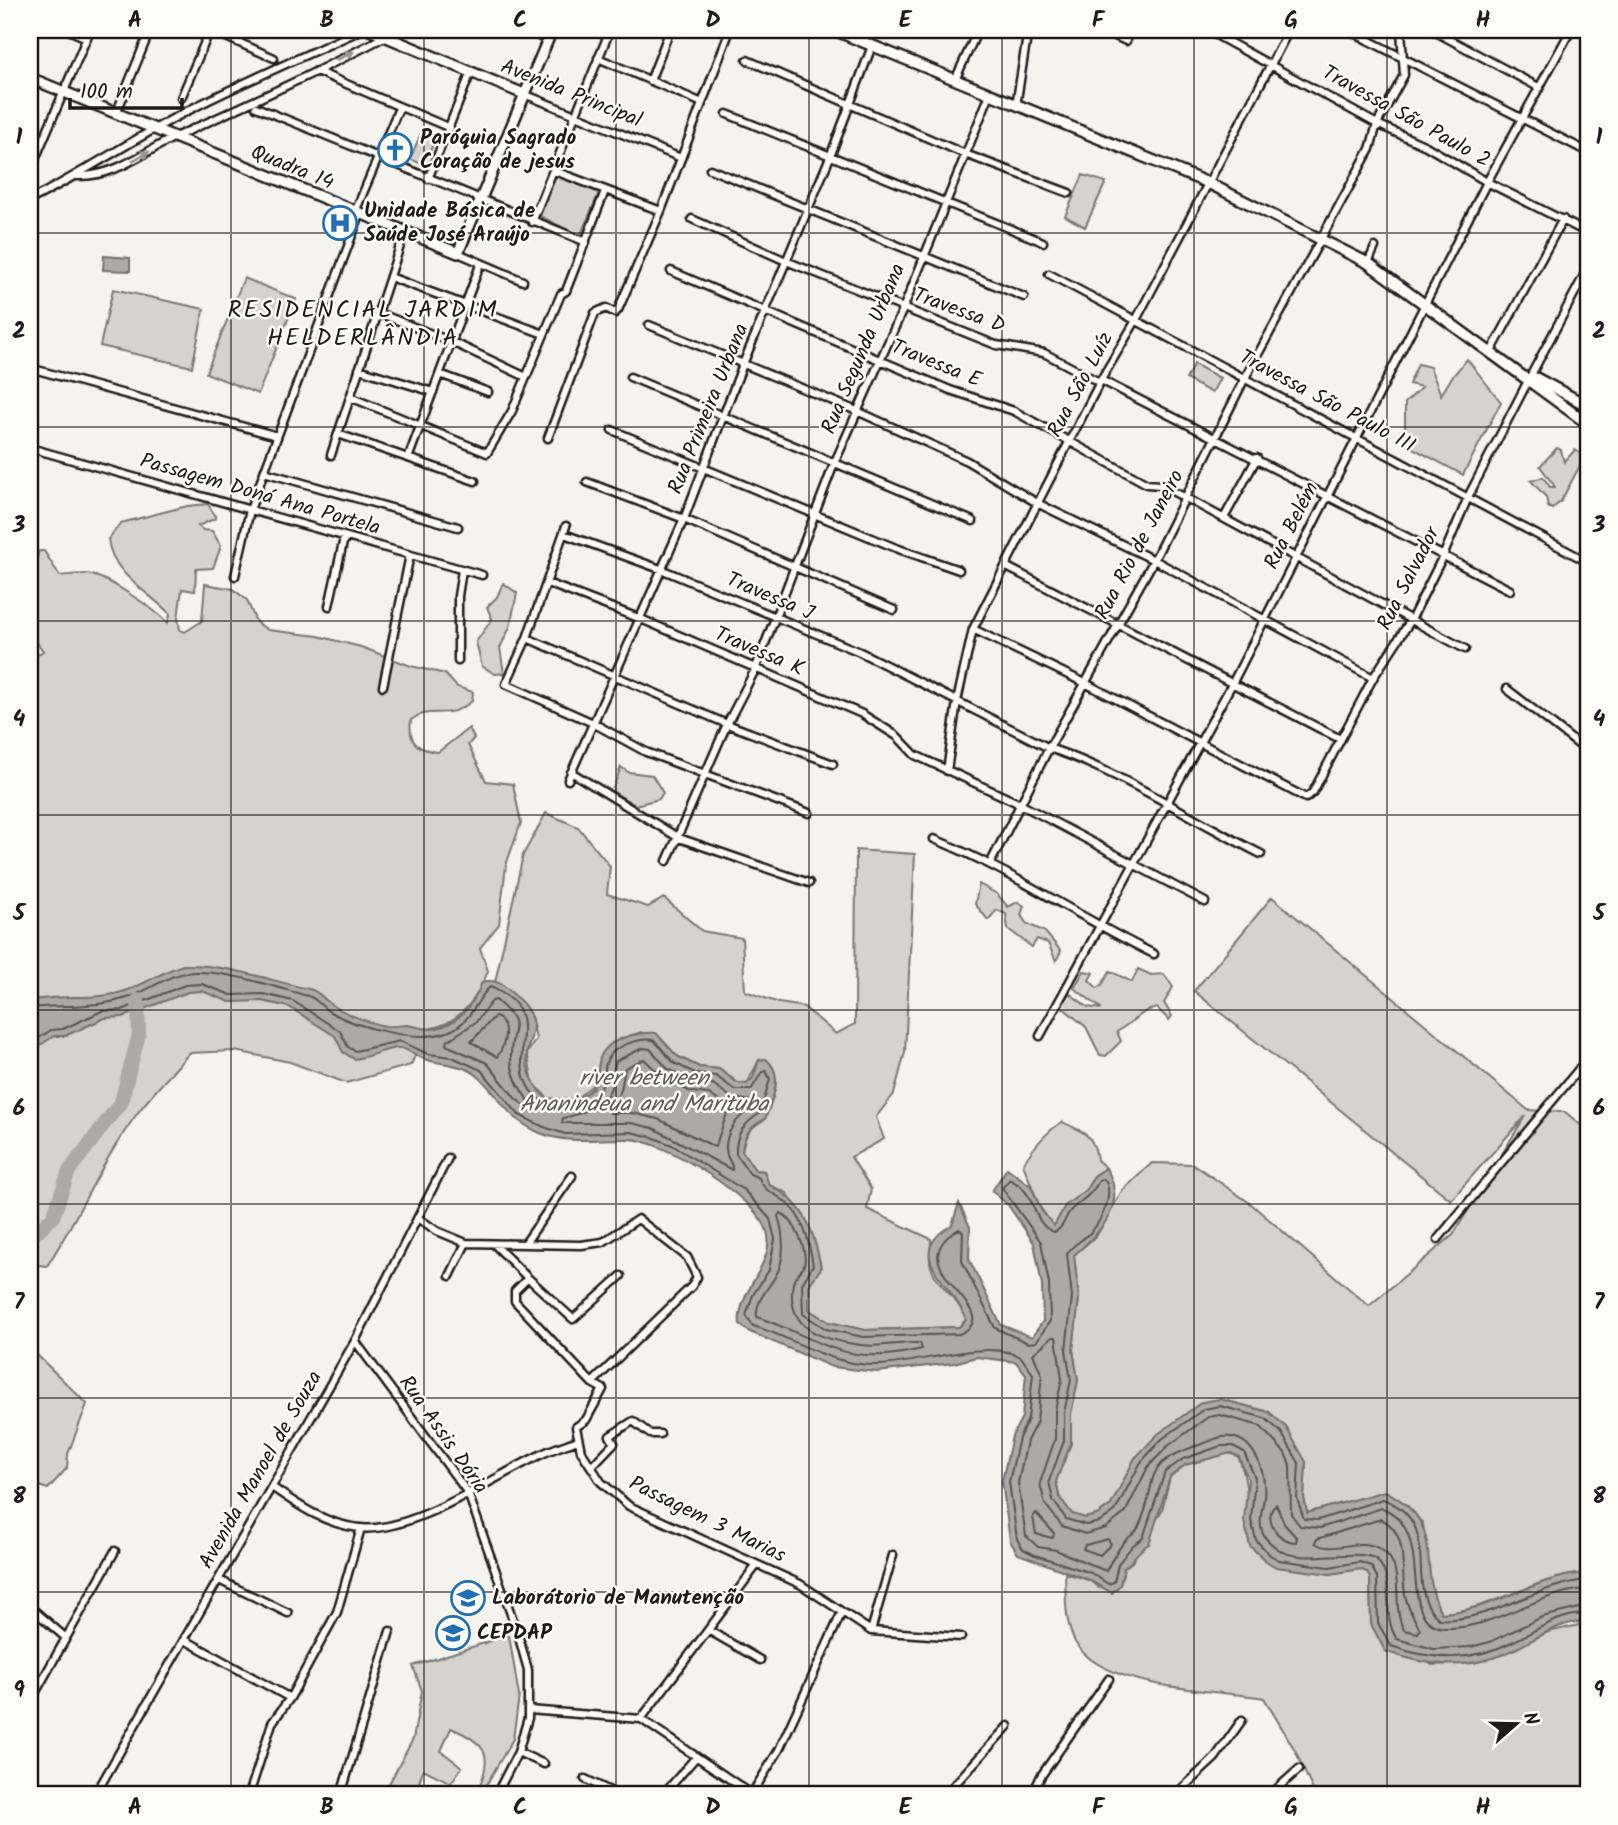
<svg xmlns="http://www.w3.org/2000/svg" width="1618" height="1825" font-family="Kalam,sans-serif">
<style>
.green{fill:#d4d3cf;stroke:#787876;stroke-width:2}
.water{fill:#abaaa6;stroke:#72716f;stroke-width:2}
.lines{fill:none;stroke-linecap:round;stroke-linejoin:round}
.shore{stroke:#555553;stroke-width:2}
.river{stroke:#abaaa6;stroke-width:14}
.street-casing{stroke:#1c1c1c;stroke-width:11}
.secondary-casing{stroke:#1c1c1c;stroke-width:14}
.street{stroke:#fdfcf7;stroke-width:6}
.secondary{stroke:#fdfcf7;stroke-width:9}
.oneway{fill:#989794}
.grid{fill:none;stroke:#1c1c1c;stroke-width:2;stroke-opacity:0.55}
.labels{text-anchor:middle;dominant-baseline:central;stroke-width:5;stroke-linejoin:round;paint-order:stroke}
.street-label{font-size:21px;fill:#1c1c1c;stroke:#fdfcf7}
.poi-label{font-size:21px;font-weight:bold;fill:#1c1c1c;stroke:#fdfcf7;text-anchor:start}
.water-label{font-size:23px;font-style:italic;fill:#5c5c5a;stroke:#fdfcf7}
.quarter-label{font-size:24px;letter-spacing:2px;fill:#1c1c1c;stroke:#fdfcf7}
.neatline{fill:none;stroke:#1c1c1c;stroke-width:2.5}
.grid-label{font-size:23px;text-anchor:middle;font-weight:bold;fill:#1c1c1c}
</style>
<rect width="100%" height="100%" fill="#f4f3ee"/>
<filter id="ink" filterUnits="userSpaceOnUse"><feTurbulence type="fractalNoise" baseFrequency=".0143" numOctaves="2"/><feDisplacementMap in="SourceGraphic" scale="14" xChannelSelector="R" yChannelSelector="G"/><feConvolveMatrix kernelMatrix="1 2 1 2 8 2 1 2 1" color-interpolation-filters="sRGB"/></filter>
<g filter="url(#ink)">
<path class="green" d="M422,131L436,138L424,165L410,159Z
M557,174L599,193L580,236L540,216Z
M1083,175L1106,182L1085,227L1065,216Z
M244,278L296,299L258,394L206,373Z
M113,289L204,309L192,367L100,346Z
M1467,359L1501,402L1463,475L1405,444V403L1422,387L1409,384L1418,364L1430,367L1441,395L1452,377Z
M1194,364L1220,378L1212,393L1186,379Z
M1557,448L1561,450L1564,462L1575,450L1585,456L1561,501L1552,509L1548,507L1546,497L1531,481L1543,477L1550,487H1555L1540,466Z
M208,504L216,518L198,526L203,530L212,531L221,546L213,568L196,569L195,591L182,589L178,618L180,630L185,632L202,621L205,584L233,589L247,600L256,622L268,630L318,636L361,647L411,666L445,674L457,687L473,692L472,701C445,723 433,704 411,720C408,742 417,750 438,752L469,728L474,738L468,745L486,781L513,784L521,823L506,865L499,924L480,948L488,971C477,1000 459,1025 426,1029L411,1065L346,1083L290,1062L235,1051L189,1053C171,1075 150,1095 134,1118C100,1165 78,1218 47,1266L30,1264V678L34,677L32,658L43,651L30,633V556L36,560L39,551H44L60,576C68,575 80,574 87,574C108,577 153,608 168,623L170,614C148,591 112,575 108,539L121,523L187,506Z
M503,583L517,593L510,627L500,648L504,673L495,674L482,666L476,642L492,619L487,607L497,597Z
M621,767L628,772L652,775L663,793L659,799L635,805L612,791Z
M546,813L578,827L610,866L607,894L648,907L664,898L702,931L742,938L745,991L779,1003L804,1007L836,1034L855,1024L856,850L915,854L905,1052L894,1094L876,1117L884,1139L851,1157L871,1189L867,1209L931,1239C931,1246 929,1255 930,1262C933,1284 960,1298 966,1320L959,1327L865,1330L829,1322L809,1310V1285L821,1268L787,1193L769,1185L764,1171L755,1170L742,1151C745,1134 750,1127 765,1119C772,1099 785,1075 766,1059L759,1060L747,1084L738,1083L719,1069L699,1067L677,1056L641,1032C615,1042 598,1049 597,1081L575,1100L547,1098L533,1082L527,1053L536,1039L533,1025L503,985L495,982L523,855Z
M979,884L997,894L1008,907L1018,902L1024,906L1021,915L1026,923L1045,932L1061,951L1056,961L1048,943L1037,939L1032,947L1008,929L1006,914L997,910L988,920L975,904Z
M1272,897L1528,1110L1565,1112L1588,1131V1573C1537,1575 1492,1611 1441,1613L1431,1593L1423,1523L1385,1491L1307,1513L1304,1498L1306,1462L1269,1412L1220,1399L1135,1458L1112,1505L1097,1515L1085,1518L1072,1514L1059,1496L1056,1481L1071,1443V1414L1078,1380L1073,1350L1079,1298L1074,1255L1097,1235L1122,1191L1152,1163L1193,1164L1250,1203L1369,1306L1453,1235L1525,1116L1451,1200L1194,991Z
M1138,969L1151,975L1164,974L1173,987L1164,1003L1172,1016L1169,1020L1157,1008L1146,1011L1117,1032L1121,1041L1106,1056L1100,1055L1086,1027L1061,1006L1069,993L1088,1007L1102,1009L1074,988L1084,971L1093,973L1089,980L1097,988L1102,985L1110,971L1132,982Z
M1062,1122C1083,1131 1095,1136 1097,1160L1106,1168L1094,1176L1086,1190L1065,1206L1054,1227L1040,1207L1023,1164C1033,1148 1046,1132 1062,1122Z
M30,1348L87,1404L68,1454L67,1468L48,1489L30,1483Z
M1224,1452L1238,1456C1251,1487 1246,1514 1250,1546L1266,1561L1330,1574L1360,1569L1367,1572L1370,1578L1371,1624L1432,1665L1473,1663L1518,1647L1548,1632L1588,1623V1795H1315L1296,1752L1264,1698C1216,1690 1102,1690 1075,1642C1064,1620 1066,1597 1065,1573L1089,1580L1099,1588L1120,1585L1124,1568L1132,1562L1162,1510L1170,1477L1185,1465Z
M509,1635L519,1696L513,1739L482,1792L478,1790C494,1754 486,1743 451,1728L441,1751L462,1767L451,1783L423,1769L418,1787L431,1795H383L413,1739L422,1691L413,1666Z"/>
<path class="water" d="M104,256L130,258V271L103,270Z
M183,965C227,964 267,980 309,989C319,991 323,999 331,1004C345,1014 369,1023 386,1026C393,1027 401,1025 408,1025C415,1026 422,1029 429,1029C455,1028 474,1005 482,982C494,979 501,983 510,991C521,1001 532,1011 533,1026C533,1036 528,1044 527,1053C525,1071 539,1101 559,1102C574,1103 594,1093 597,1078C599,1069 597,1060 603,1052C613,1037 639,1032 656,1033L677,1056L699,1067L719,1069L738,1083L747,1084L753,1078L759,1060L766,1059C785,1075 772,1099 765,1119C750,1127 744,1134 742,1151L755,1170L764,1171L769,1185C805,1202 814,1231 821,1268L809,1285V1310L829,1322L865,1330L959,1327L966,1320C957,1287 898,1255 952,1225L959,1203L970,1227L969,1259L1001,1325L1032,1337L1043,1321L1042,1285L1034,1243L1008,1205L992,1191L1007,1168L1031,1186L1041,1210L1054,1226L1065,1206L1086,1190L1094,1176L1106,1168C1129,1205 1100,1232 1074,1255L1079,1298L1073,1350L1078,1380L1071,1414V1443L1056,1481L1059,1496L1072,1514L1085,1518L1097,1515L1111,1505L1135,1458L1158,1434L1202,1402L1220,1399L1269,1412L1286,1427L1306,1462L1304,1498L1307,1513L1385,1491C1449,1524 1415,1561 1441,1613C1492,1612 1537,1575 1588,1573V1623C1565,1618 1537,1638 1517,1648C1472,1671 1432,1668 1385,1651L1371,1624L1370,1578L1367,1572L1360,1569L1330,1574L1276,1567L1266,1561L1250,1546L1244,1521L1248,1479L1239,1457L1231,1453L1185,1465L1170,1477L1149,1544C1137,1551 1134,1560 1124,1568L1120,1585L1112,1593L1089,1580L1018,1554L1010,1541L1002,1481L1012,1436L1022,1417L1026,1374L1016,1362L976,1357L954,1363L877,1372L832,1367L750,1332L740,1325C735,1289 786,1256 762,1221C742,1191 665,1141 629,1139C598,1138 570,1145 540,1133C506,1118 503,1100 479,1077C464,1063 441,1065 424,1059C417,1057 407,1048 400,1048C390,1047 367,1058 354,1059L343,1052L335,1036L289,1007L262,1001L230,1002L202,991L188,992L123,1017L105,1018L65,1036H54L30,1052V1001C62,993 96,1002 128,990C147,983 163,971 183,965Z"/>
<g class="lines">
<path class="shore" d="M492,1001L496,1000C525,1026 512,1022 511,1053C510,1073 519,1089 531,1104L529,1109L516,1099L487,1063L446,1045L447,1041L476,1022Z
M30,1008C62,1005 99,1008 130,997C155,988 171,971 199,972C236,973 274,987 308,996C317,998 322,1008 330,1012C359,1028 422,1045 452,1030C472,1020 477,998 490,987C543,1008 514,1040 524,1077C535,1114 584,1119 602,1085C607,1076 602,1064 610,1055C619,1044 641,1038 654,1040L674,1063L697,1074L716,1076L735,1090H751L762,1072L766,1071L770,1079L760,1113C744,1124 735,1134 736,1154L750,1174L759,1178C765,1193 772,1191 783,1200C804,1215 809,1242 813,1265L802,1284L803,1314L826,1329L863,1337L959,1334C1013,1312 892,1267 959,1229L963,1232L962,1261L995,1328L1028,1343L1036,1342L1050,1321L1049,1284L1041,1242L1002,1188L1010,1179C1014,1182 1021,1186 1024,1190C1036,1203 1035,1226 1054,1232C1065,1228 1064,1217 1071,1210C1082,1199 1091,1196 1099,1181L1104,1179C1115,1193 1102,1219 1092,1231C1084,1240 1072,1244 1067,1254L1072,1297L1066,1350L1071,1380L1064,1413V1441L1049,1481L1053,1500L1066,1519L1086,1525L1100,1522L1115,1511L1141,1462L1162,1439L1204,1409L1220,1406L1265,1418L1281,1432L1299,1463L1297,1499L1304,1519L1318,1520L1383,1499C1447,1524 1400,1586 1439,1619C1486,1624 1539,1583 1588,1580
M495,1016C511,1023 505,1046 497,1057L471,1042Z
M30,1044L51,1030L63,1029L102,1011L122,1010L185,985L202,984L231,995L263,994L293,1001L340,1031L348,1047L355,1051L400,1041L428,1054L452,1057L481,1070L519,1115L544,1127L565,1134L631,1132L652,1137L672,1145L744,1190L770,1219L775,1239L769,1270L753,1295L746,1315L753,1326C798,1339 829,1366 879,1365C919,1364 987,1338 1021,1357L1033,1374L1028,1419L1019,1438L1009,1482L1017,1539L1023,1549L1035,1555L1091,1573L1108,1584L1114,1582L1118,1564L1132,1546L1143,1538L1165,1472L1183,1459L1221,1446H1233L1244,1452L1255,1478L1251,1520L1256,1540L1270,1555L1279,1560L1329,1567L1360,1562L1371,1566L1377,1577L1378,1623L1391,1646C1433,1661 1472,1662 1512,1642C1534,1632 1563,1611 1588,1615
M643,1048L650,1049L668,1069L692,1081L713,1084L732,1098L753,1101L752,1108C737,1117 722,1135 727,1155C729,1162 733,1163 732,1170L653,1128L631,1123H562L563,1118C582,1114 607,1106 612,1084C614,1076 613,1069 616,1061Z
M644,1059L665,1079L691,1092L709,1094L729,1108L715,1147L658,1119L632,1113H609L621,1090L625,1068Z
M781,1213C794,1219 808,1250 804,1265C802,1272 794,1276 793,1283C785,1330 823,1340 861,1345C880,1348 901,1342 920,1343L922,1349C844,1368 825,1341 757,1317C755,1302 767,1290 775,1277C786,1259 784,1235 778,1216Z
M1276,1504L1285,1525L1297,1538L1296,1542C1278,1542 1261,1519 1276,1504Z
M1036,1513L1054,1533L1053,1538L1036,1534L1033,1517Z
M1381,1519C1411,1533 1399,1572 1406,1599C1408,1609 1415,1620 1420,1629L1418,1633L1404,1630C1389,1605 1410,1559 1374,1546C1355,1539 1332,1554 1315,1543L1317,1539Z
M1108,1539L1111,1544L1100,1555L1083,1549L1085,1545Z
M1588,1589C1540,1591 1497,1627 1450,1628C1390,1630 1440,1530 1382,1508L1320,1528L1300,1526L1291,1514L1290,1465L1285,1453L1260,1426L1220,1415L1208,1417L1168,1446L1148,1467L1125,1513L1106,1528L1085,1534L1062,1526L1045,1504L1040,1483L1055,1439V1411L1062,1379L1056,1337H1052L1033,1354L1042,1375L1037,1421L1027,1441L1018,1483L1026,1536L1038,1547L1056,1550L1106,1571C1111,1561 1118,1549 1126,1540C1129,1536 1134,1535 1137,1530C1163,1481 1133,1466 1202,1444C1209,1442 1215,1438 1222,1437C1254,1433 1267,1472 1264,1498C1262,1510 1258,1522 1263,1534C1265,1539 1274,1546 1278,1549C1301,1566 1354,1547 1376,1559C1397,1580 1380,1615 1397,1639L1434,1649L1470,1647L1490,1642L1542,1617L1588,1606"/>
<path class="river" d="M30,1238L53,1217L69,1171L121,1102L139,1034L138,1000"/>
<g class="street-casing">
<path id="street" d="M68,30L87,38
M210,30L274,58
M524,30L548,40
M1102,30L1126,41
M1207,30L1377,124L1426,146L1487,182L1588,233
M1348,30L1588,152
M1432,30L1540,88
M598,58L700,102
M747,60L965,154L1069,193
M316,71L450,128
M955,80L978,30
M650,81L670,30
M524,94L681,158
M181,98L210,30
M1016,106L1028,30
M256,107L586,242
M116,114L150,30
M727,114L1043,242
M710,169L1024,297
M30,171L90,30
M555,171L661,211
M77,176C115,177 142,153 175,137C250,103 325,69 397,30
M428,179L471,72
M30,200C87,171 139,135 197,106C251,79 306,55 361,30
M355,212L399,108
M692,219L786,261L996,345L1044,353L1099,382
M532,222L610,30
M458,253L523,281
M1368,263L1375,247
M671,271L950,390L1014,411L1147,484L1160,485L1186,498L1465,649
M1049,274L1588,562
M390,277L544,334
M376,312L452,342L524,376
M649,325L857,411L967,461L1037,503L1154,560L1373,678
M1492,350L1563,219
M30,368L277,436
M359,369L433,392
M440,374L488,392
M1531,375L1588,268
M630,377L973,521
M1101,380L1510,590
M350,397L487,453L512,411L561,294L566,291L605,191
M612,430L896,548L959,570
M338,434L475,481
M548,438L595,313L606,308L615,313L618,310L661,211L730,30
M30,448L482,575
M331,455L405,231
M409,456L480,265
M264,472L458,527
M587,482L684,519L894,610
M1224,518L1257,458
M566,526L527,638L506,684L593,723L646,752L809,813
M564,534L663,570L860,652L1049,748C1123,773 1191,819 1261,854
M1007,567L1340,739
M235,576L250,510L360,214
M547,583L641,619L862,714L897,736L915,755L1020,804L1205,902
M329,606L344,538
M973,629L1087,684L1306,798L1313,792L1373,678L1411,620L1444,554L1469,495L1529,379
M527,638L727,724L833,764
M458,661V596L462,570
M383,686L410,555
M1507,689L1588,752
M947,771L957,701L973,629L1102,378L1135,322L1289,30
M571,772L679,838L809,883
M568,780L684,519L743,364L830,157L872,46
M934,839C1011,870 1080,918 1154,954
M667,861L727,724L755,670L834,464L903,309L990,94
M990,864L1049,748L1154,560L1245,378L1370,149L1377,124L1404,75L1401,30
M1040,1036L1233,682L1487,182L1571,30
M418,1218L437,1231L466,1243L581,1245L603,1242L638,1219L687,1257L697,1277L692,1286L592,1383
M1438,1239L1588,1058
M526,1242L572,1176
M494,1244L528,1278L515,1291V1301L592,1383L603,1389L586,1420L576,1427L581,1451L601,1482L629,1506L800,1584L871,1631L961,1637
M450,1276L466,1243
M528,1278L573,1319L621,1276
M355,1341L468,1493L518,1634L528,1670V1718L518,1752L496,1795
M592,1466L614,1443L610,1436L633,1421L650,1434H660
M272,1487C299,1506 325,1524 359,1528C411,1534 492,1478 538,1456C551,1449 565,1445 578,1440
M219,1580L288,1613
M30,1607L66,1638
M708,1630L760,1660
M871,1631L893,1555
M185,1640L290,1698
M30,1702L115,1551
M529,1710L641,1719L753,1795
M641,1719L757,1565
M518,1752L544,1764
M585,1779L618,1795
M95,1795L355,1341L448,1158
M249,1795L272,1723L290,1698L337,1612L361,1528
M341,1795L390,1631
M663,1795L696,1757
M751,1795L779,1750L841,1614
M945,1795L1008,1726
M1032,1795L1041,1776L1109,1679
M1175,1795L1215,1758L1242,1720
M1270,1795L1299,1769"/>
</g>
<g class="secondary-casing">
<path id="secondary" d="M370,30L524,94
M834,30L1208,183L1368,263L1588,424
M30,78L458,253L552,30
M1536,378L1588,406"/>
</g>
<use href="#street" class="street"/>
<use href="#secondary" class="secondary"/>
</g>
<defs><path id="oneway-solid" d="M-6-.8H1V-3.2L6.5 0L1 3.2V.8H-6Z" transform="scale(1.75)"/></defs>
<g class="oneway">
<use href="#oneway-solid" transform="translate(345 56) rotate(-26)"/>
<use href="#oneway-solid" transform="translate(141 156) rotate(-29)"/>
</g>
</g>
<path class="grid" d="M231,30V1795M424,30V1795M616,30V1795M809,30V1795M1002,30V1795M1194,30V1795M1387,30V1795M30,233H1588M30,427H1588M30,621H1588M30,815H1588M30,1010H1588M30,1204H1588M30,1398H1588M30,1592H1588"/>
<defs>
<g id="church-ring" transform="scale(1.75)"><circle r="9.5" fill="#fdfcf7" stroke="#1f6fb2" stroke-width="1.5"/><path d="M-1.2-6h2.4v3.5h3.3v2.4h-3.3V6h-2.4V-.1h-3.3v-2.4h3.3Z" fill="#1f6fb2"/></g>
<g id="hospital-ring" transform="scale(1.75)"><circle r="9.5" fill="#fdfcf7" stroke="#1f6fb2" stroke-width="1.5"/><path d="M-5-5h3v3.5h4V-5h3V5h-3V1.5h-4V5h-3Z" fill="#1f6fb2"/></g>
<g id="university-ring" transform="scale(1.75)"><circle r="9.5" fill="#fdfcf7" stroke="#1f6fb2" stroke-width="1.5"/><path d="M0-5L7-2L0 1L-7-2ZM-4 1L0 2.5L4 1V4Q0 6-4 4Z" fill="#1f6fb2"/></g>
</defs>
<g fill-rule="evenodd">
<use href="#church-ring" x="395" y="150"/>
<use href="#hospital-ring" x="340" y="223"/>
<use href="#university-ring" x="468" y="1598"/>
<use href="#university-ring" x="453" y="1633"/>
</g>
<g class="labels">
<g class="street-label">
<text transform="translate(571 94) rotate(22)">Avenida Principal</text>
<text transform="translate(1406 117) rotate(29)">Travessa São Paulo 2</text>
<text transform="translate(292 168) rotate(22)">Quadra 14</text>
<text transform="translate(959 311) rotate(20)">Travessa D</text>
<text transform="translate(864 349) rotate(-67)">Rua Segunda Urbana</text>
<text transform="translate(936 364) rotate(22)">Travessa E</text>
<text transform="translate(1081 385) rotate(-62)">Rua São Luíz</text>
<text transform="translate(1327 402) rotate(28)">Travessa São Paulo III</text>
<text transform="translate(709 409) rotate(-68)">Rua Primeira Urbana</text>
<text transform="translate(260 495) rotate(16)">Passagem Doná Ana Portela</text>
<text transform="translate(1292 526) rotate(-63)">Rua Belém</text>
<text transform="translate(1140 545) rotate(-62)">Rua Rio de Janeiro</text>
<text transform="translate(1409 579) rotate(-63)">Rua Salvador</text>
<text transform="translate(770 597) rotate(23)">Travessa J</text>
<text transform="translate(759 652) rotate(23)">Travessa K</text>
<text transform="translate(443 1435) rotate(55)">Rua Assis Dória</text>
<text transform="translate(261 1470) rotate(-60)">Avenida Manoel de Souza</text>
<text transform="translate(707 1520) rotate(26)">Passagem 3 Marias</text>
</g>
<g class="poi-label">
<text x="420" y="138">Paróquia Sagrado<tspan x="420" dy="24">Coração de jesus</tspan></text>
<text x="364" y="211">Unidade Básica de<tspan x="364" dy="24">Saúde José Araújo</tspan></text>
<text x="492" y="1598">Laborátorio de Manutenção</text>
<text x="477" y="1633">CEPDAP</text>
</g>
<g class="water-label">
<text x="644" y="1079">river between<tspan x="644" dy="26">Ananindeua and Marituba</tspan></text>
</g>
<g class="quarter-label">
<text x="363" y="310">RESIDENCIAL JARDIM<tspan x="363" dy="28">HELDERLÂNDIA</tspan></text>
</g>
</g>
<rect width="1618" height="1825" fill="none" stroke="#fdfcf7" stroke-width="77"/>
<g transform="translate(1516 1724) rotate(70)" stroke="#fdfcf7" stroke-width="5" paint-order="stroke">
<path d="M0-5L12 26L0 18L-12 26Z" fill="#1c1c1c"/>
<text y="-10" font-size="19" font-weight="bold" text-anchor="middle" fill="#1c1c1c">N</text>
</g>
<path d="M70 98v10h112v-10" fill="none" stroke="#1c1c1c" stroke-width="3.5"/>
<text x="80" y="98" font-size="21" fill="#1c1c1c" stroke="#fdfcf7" stroke-width="5" paint-order="stroke">100 m</text>
<rect x="38" y="38" width="1542" height="1748" class="neatline"/>
<g class="grid-label">
<text x="135" y="27">A</text>
<text x="327" y="27">B</text>
<text x="520" y="27">C</text>
<text x="713" y="27">D</text>
<text x="905" y="27">E</text>
<text x="1098" y="27">F</text>
<text x="1291" y="27">G</text>
<text x="1483" y="27">H</text>
<text x="19" y="144">1</text>
<text x="1599" y="144">1</text>
<text x="19" y="338">2</text>
<text x="1599" y="338">2</text>
<text x="19" y="532">3</text>
<text x="1599" y="532">3</text>
<text x="19" y="726">4</text>
<text x="1599" y="726">4</text>
<text x="19" y="920">5</text>
<text x="1599" y="920">5</text>
<text x="19" y="1115">6</text>
<text x="1599" y="1115">6</text>
<text x="19" y="1309">7</text>
<text x="1599" y="1309">7</text>
<text x="19" y="1503">8</text>
<text x="1599" y="1503">8</text>
<text x="19" y="1697">9</text>
<text x="1599" y="1697">9</text>
<text x="135" y="1814">A</text>
<text x="327" y="1814">B</text>
<text x="520" y="1814">C</text>
<text x="713" y="1814">D</text>
<text x="905" y="1814">E</text>
<text x="1098" y="1814">F</text>
<text x="1291" y="1814">G</text>
<text x="1483" y="1814">H</text>
</g>
</svg>
